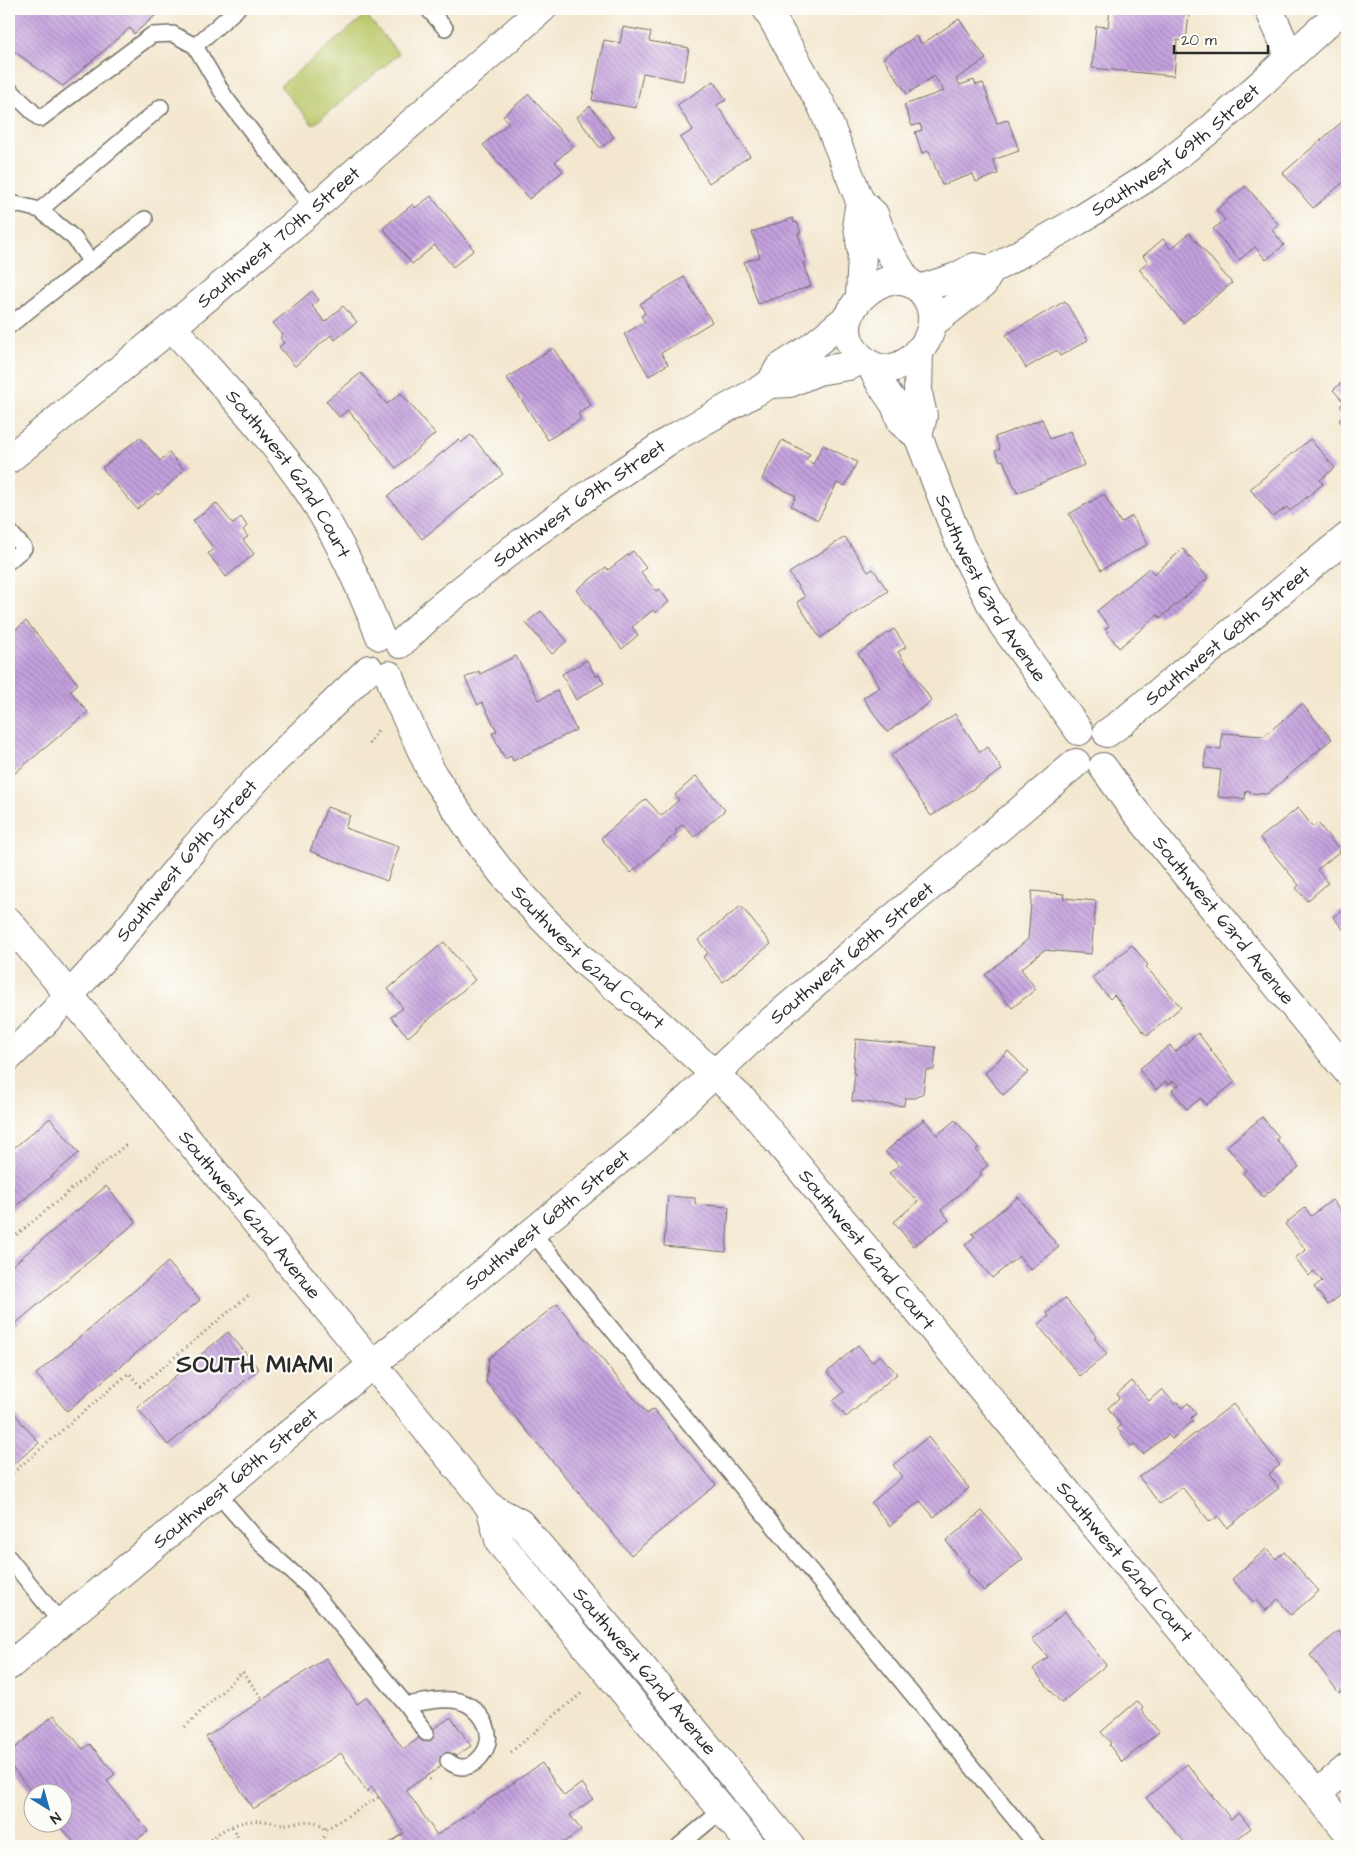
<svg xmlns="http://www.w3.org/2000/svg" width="1356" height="1855" font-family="'Architects Daughter',sans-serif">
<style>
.pitch{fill:#bbc86a;stroke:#737a4a}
.building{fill:url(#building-back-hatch)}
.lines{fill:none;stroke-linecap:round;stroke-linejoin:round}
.service-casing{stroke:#716d64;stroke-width:18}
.minor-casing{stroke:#716d64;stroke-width:30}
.tertiary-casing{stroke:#716d64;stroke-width:30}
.path{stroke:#716d64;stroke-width:3;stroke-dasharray:1 4;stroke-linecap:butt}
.service{stroke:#fff;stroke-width:15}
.minor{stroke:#fff;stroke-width:28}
.tertiary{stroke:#fff;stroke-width:28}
.labels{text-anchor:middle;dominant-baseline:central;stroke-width:4.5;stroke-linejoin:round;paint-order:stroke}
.street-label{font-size:19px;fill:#2b2b2b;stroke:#fdfcf7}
.district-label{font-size:24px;font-weight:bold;letter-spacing:1px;fill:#2b2b2b;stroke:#fdfcf7}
</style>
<defs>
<pattern id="building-back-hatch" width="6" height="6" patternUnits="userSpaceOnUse" patternTransform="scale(1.25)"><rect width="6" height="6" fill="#c4a1de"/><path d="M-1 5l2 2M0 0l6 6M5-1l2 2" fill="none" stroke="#9f83b4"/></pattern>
</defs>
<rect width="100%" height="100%" fill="#fdfcf7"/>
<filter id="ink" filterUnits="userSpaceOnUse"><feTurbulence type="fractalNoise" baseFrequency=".02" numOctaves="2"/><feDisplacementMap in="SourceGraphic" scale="10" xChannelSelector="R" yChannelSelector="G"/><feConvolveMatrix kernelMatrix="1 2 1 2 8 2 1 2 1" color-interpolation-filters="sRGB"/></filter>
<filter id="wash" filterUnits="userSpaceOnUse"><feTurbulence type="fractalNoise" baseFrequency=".0096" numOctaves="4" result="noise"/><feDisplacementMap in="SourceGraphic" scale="20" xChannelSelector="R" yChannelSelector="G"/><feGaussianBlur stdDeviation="1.12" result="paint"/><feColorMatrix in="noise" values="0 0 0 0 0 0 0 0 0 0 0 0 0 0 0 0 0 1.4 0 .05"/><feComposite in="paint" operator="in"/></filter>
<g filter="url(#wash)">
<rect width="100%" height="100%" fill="#f3e7cf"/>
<path class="pitch" d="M366,15L399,54L313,125L280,86Z"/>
<g id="blocks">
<path class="building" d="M9,9H54L58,12L61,9H153L157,14L134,34L130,28L63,86L9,48Z
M1110,9L1189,14L1186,41L1177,40L1174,76L1092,68L1096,26L1108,27Z
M959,19L986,59L956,79L960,85L974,80L976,85L983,83L997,123L1008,120L1019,151L993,160L998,174L976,182L973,174L942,185L929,151L922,153L915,132L922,130L920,124L912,126L904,105L944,91L934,76L907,94L883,58L916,36L922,44Z
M623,27L651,32L649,41L689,48L683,81L643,73L636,108L592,100L604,40L620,43Z
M714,81L726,100L717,105L750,156L709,183L680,138L693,130L677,105Z
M529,94L573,146L555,162L563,171L529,199L483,145L509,123L503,116Z
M590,106L614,137L600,148L577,117Z
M1343,121L1345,124L1347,122V179L1313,208L1283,173Z
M1246,186L1279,225L1272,230L1284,245L1266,260L1255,247L1239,260L1213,229L1225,220L1216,210Z
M431,196L474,250L453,267L435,245L412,264L383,228L413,204L415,208Z
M793,218L794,223L797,222L801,233H798L806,262L803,263L811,286L758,304L744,262L760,257L752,232Z
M1189,233L1232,283L1183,323L1139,269L1148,262L1143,256L1163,239L1171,249Z
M684,277L712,322L661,353L668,364L649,376L624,334L645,322L641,316L645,313L640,304Z
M312,291L319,300L312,306L325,322L343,306L357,322L335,340L331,335L295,366L279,347L284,343L280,338L283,335L273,323Z
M1065,301L1088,340L1060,356L1057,350L1026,368L1006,335Z
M553,348L591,405L578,414L581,419L548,440L507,378Z
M361,373L387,404L401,393L435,434L396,468L348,410L339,417L326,401Z
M1347,378V430L1339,420L1347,414L1340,406L1344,402L1333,390Z
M1042,419L1050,439L1070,431L1084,465L1017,493L1003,460L1000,461L995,451L1000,449L995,437Z
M471,435L503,474L422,539L388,496L458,440L461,443Z
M140,437L160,461L169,453L184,470L158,495L157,493L137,509L102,468Z
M1310,439L1335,468L1320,480L1323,484L1290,511L1287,507L1273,517L1250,489Z
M782,440L810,454L806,460L813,464L823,445L857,462L845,486L837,483L818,520L791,506L796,496L762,479Z
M1104,494L1121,523L1132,516L1148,544L1101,570L1069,514Z
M216,503L233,524L241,517L247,526L243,530L248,537L243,540L254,554L226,577L208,553L214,549L193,521Z
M845,537L868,572L873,569L888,591L820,638L797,602L805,597L789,573Z
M1183,549L1208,578L1160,618L1158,615L1119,648L1105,629L1109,626L1097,611L1149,568L1154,574Z
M633,551L646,568L641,572L656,591L659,589L669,602L655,613L653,610L632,627L638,635L622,649L576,590L606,567L608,570Z
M541,611L567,641L552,654L526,623Z
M26,621L78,684L70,691L88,712L9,778V635Z
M894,629L906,647L898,652L932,701L887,732L863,698L880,687L858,654Z
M516,656L539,700L557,691L576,730L513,761L511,756L505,759L492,733L497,731L482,702L478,705L465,678L479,671L480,674Z
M587,660L596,677L599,675L604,683L576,700L562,674Z
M1302,704L1332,739L1267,794L1250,793V791L1246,790L1245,799L1218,797L1221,770L1204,768L1206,748L1221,749L1222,733L1264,736Z
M955,714L980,752L988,747L1002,770L931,816L891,755Z
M696,776L725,810L694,837L683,824L675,831L677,833L631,873L601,838L646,799L661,816L679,800L675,795Z
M327,807L350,815L345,828L399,847L387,881L310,851Z
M1298,808L1313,827L1318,823L1340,851L1317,870L1328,883L1307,901L1296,888L1299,885L1260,838Z
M1032,891L1064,894L1063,898L1096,901L1091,954L1044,950L1021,969L1036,989L1012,1008L985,975L1028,939Z
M741,906L771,944L723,982L703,957L708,953L698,940Z
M1347,906V939L1345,936L1347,934L1333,917Z
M444,942L475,980L408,1037L391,1017L403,1008L388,989Z
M1132,945L1148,965L1146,967L1181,1007L1147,1036L1114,995L1110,999L1092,978Z
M1198,1033L1235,1082L1206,1105L1201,1098L1187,1109L1172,1090L1179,1085L1176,1082L1173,1081L1168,1085L1166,1081L1156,1090L1139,1069L1170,1045L1175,1052Z
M856,1039L936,1047L934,1070H926L923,1093L915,1098H905L904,1106L852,1101L855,1073H853Z
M1008,1051L1029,1072L1003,1095L985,1073Z
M1262,1117L1279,1137L1276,1139L1299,1167L1263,1197L1243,1173L1246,1170L1227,1146Z
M50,1118L79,1153L9,1212V1152Z
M924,1119L937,1135L955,1120L979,1148L976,1150L988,1165L980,1172L982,1174L941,1210L949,1220L913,1246L894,1222L918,1201L889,1173L899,1165L885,1152Z
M106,1186L136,1222L9,1329V1268Z
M668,1196L695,1198V1204L729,1207L726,1252L664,1246Z
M1018,1197L1059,1247L1031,1270L1019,1256L992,1278L965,1245L975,1236L972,1234Z
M1332,1200L1347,1219V1301L1346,1302L1341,1295L1328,1305L1314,1287L1322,1281L1314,1271L1309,1276L1295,1258L1306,1250L1285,1224L1305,1208L1311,1216Z
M168,1262L200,1300L67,1411L36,1374Z
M1065,1298L1096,1336L1094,1338L1107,1354L1080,1376L1038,1325L1049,1316L1047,1313Z
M557,1304L647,1414L653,1409L716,1485L631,1555L486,1382L489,1358Z
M228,1332L259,1369L168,1445L137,1408Z
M858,1345L872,1362L880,1355L897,1374L846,1417L833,1401L844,1392L827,1372Z
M1132,1381L1149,1401L1162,1389L1175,1404L1178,1402L1182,1408L1188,1403L1196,1413L1191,1418L1193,1421L1172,1439L1168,1435L1143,1454L1134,1444L1131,1446L1117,1428L1121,1426L1108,1408L1119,1398L1117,1394Z
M1233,1404L1280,1465L1269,1474L1279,1488L1227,1528L1218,1516L1210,1522L1182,1487L1160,1504L1139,1477Z
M9,1407L39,1443L9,1468Z
M928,1437L969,1488L934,1517L920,1501L890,1526L871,1503L902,1477L893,1465Z
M982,1511L1023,1559L984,1591L967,1572L969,1570L946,1541Z
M1266,1549L1276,1559L1284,1552L1319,1591L1291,1615L1278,1599L1265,1611L1256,1600L1253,1602L1232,1579Z
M1065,1612L1106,1665L1061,1703L1033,1669L1048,1657L1032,1639Z
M1339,1631L1347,1641V1686L1339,1693L1310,1655Z
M326,1658L357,1704L367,1697L403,1749L451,1717L471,1746L406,1790L437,1835L542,1763L564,1796L582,1783L593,1799L570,1815L581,1830L558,1846H385L404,1833L372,1787L367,1792L341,1753L253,1809L206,1737Z
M1137,1701L1143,1708L1141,1710L1159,1732L1122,1762L1109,1745L1111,1743L1101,1732Z
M54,1715L83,1749L90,1744L115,1774L107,1781L148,1831L129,1846H77L57,1822H62V1792H32L9,1764V1753Z
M1187,1764L1231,1819L1239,1813L1251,1828L1228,1846H1188L1146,1798Z"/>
</g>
</g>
<g filter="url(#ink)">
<use href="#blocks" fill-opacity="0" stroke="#716d64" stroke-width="1"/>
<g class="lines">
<g class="service-casing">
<path id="service" d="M428,9L445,28
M195,46L225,97L286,176L314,208
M9,89L40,119L152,35L173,34L195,46L237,9
M9,201L11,203L40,210L74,238L91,262
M40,210L161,107
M9,326L145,219
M9,531L24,548L9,561
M532,1232L1037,1846
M217,1493L262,1545L310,1588L406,1705L426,1733
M9,1558L61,1623
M406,1705C421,1703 437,1698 452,1700C472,1701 491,1721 488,1742C486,1753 474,1768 462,1767C456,1767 452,1764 448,1761
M679,1846L722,1810"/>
</g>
<g class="minor-casing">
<g id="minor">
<path d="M767,9L822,106L860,201L874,214L886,246L907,281"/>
<path d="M1269,9L1290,57"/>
<path d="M860,201L857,220L862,253L860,297"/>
<path d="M889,280C907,281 918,283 927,299C948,337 899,385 868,363C828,336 851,293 889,280Z"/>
<path d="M920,289L956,277L975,267L991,270"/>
<path id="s1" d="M933,323L983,284L991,270L1078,221L1159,170L1212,128L1343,9"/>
<path id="s2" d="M172,327C218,380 268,432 308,491C338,536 360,586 380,636"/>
<path id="s3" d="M871,366L880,383L895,405L902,423L918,436L961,546L991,604L1003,625L1079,731"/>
<path d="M770,384L779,368L810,348L849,316"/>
<path d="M918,436L923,416L918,393L919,350"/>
<path id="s4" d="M9,459L172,327L314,208L542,9"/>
<path id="s5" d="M400,644L435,611L514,548L597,489L670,440L770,384L790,383L818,371L848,366L863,360"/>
<path id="s6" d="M389,675L396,695L433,775L479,843L502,873L530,905L586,963L653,1018L745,1102L1347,1831"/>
<path id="s7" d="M1107,733L1124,721L1347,537"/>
<path id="s8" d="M1103,767L1130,805L1183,871L1347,1071"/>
<path id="s9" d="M9,1057L41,1026L110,951L194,848L267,768L369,669"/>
<path id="s10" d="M9,1666L647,1137L769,1023L1076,763"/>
<path d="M1317,1794L1347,1768"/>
</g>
</g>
<g class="tertiary-casing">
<g id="tertiary">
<path id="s11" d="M9,922L490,1507L520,1523L633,1656L790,1846"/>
<path d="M490,1507L500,1543L752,1846"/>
</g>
</g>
<path class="path" d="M369,744L378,730
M9,1241L128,1143
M9,1476L129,1373L140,1386L250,1294
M185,1727L242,1672L263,1699
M511,1752L583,1692
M425,1777L433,1781
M232,1827L243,1846
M326,1829L379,1797
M203,1846C218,1831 239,1819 261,1821C269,1821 276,1824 284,1824C298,1824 317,1815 326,1831L325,1836L317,1846"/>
<use href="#service" class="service"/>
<use href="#minor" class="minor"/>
<use href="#tertiary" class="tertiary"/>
</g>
</g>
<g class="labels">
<g class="street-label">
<text stroke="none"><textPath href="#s1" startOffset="300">Southwest 69th Street</textPath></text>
<text stroke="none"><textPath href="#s4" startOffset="349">Southwest 70th Street</textPath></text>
<text stroke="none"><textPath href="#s2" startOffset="188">Southwest 62nd Court</textPath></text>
<text stroke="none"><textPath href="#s5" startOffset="228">Southwest 69th Street</textPath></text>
<text stroke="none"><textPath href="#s3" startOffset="255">Southwest 63rd Avenue</textPath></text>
<text stroke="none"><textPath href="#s7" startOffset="155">Southwest 68th Street</textPath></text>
<text stroke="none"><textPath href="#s9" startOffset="265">Southwest 69th Street</textPath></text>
<text stroke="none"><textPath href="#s8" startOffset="195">Southwest 63rd Avenue</textPath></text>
<text stroke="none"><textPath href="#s10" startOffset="1104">Southwest 68th Street</textPath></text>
<text stroke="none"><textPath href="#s6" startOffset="350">Southwest 62nd Court</textPath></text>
<text stroke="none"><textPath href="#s11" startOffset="379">Southwest 62nd Avenue</textPath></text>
<text stroke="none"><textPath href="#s10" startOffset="699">Southwest 68th Street</textPath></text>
<text stroke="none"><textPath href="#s6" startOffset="755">Southwest 62nd Court</textPath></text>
<text stroke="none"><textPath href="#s10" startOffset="294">Southwest 68th Street</textPath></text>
<text stroke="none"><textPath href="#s6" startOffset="1160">Southwest 62nd Court</textPath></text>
<text stroke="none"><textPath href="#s11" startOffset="985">Southwest 62nd Avenue</textPath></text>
</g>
<g class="district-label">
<text x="255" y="1365">SOUTH MIAMI</text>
</g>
</g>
<rect width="1356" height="1855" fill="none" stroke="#fdfcf7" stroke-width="30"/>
<g transform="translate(48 1808) rotate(143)"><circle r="24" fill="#fdfcf7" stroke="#a9a8a5"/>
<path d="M0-4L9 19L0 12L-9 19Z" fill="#1f6fb2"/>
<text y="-8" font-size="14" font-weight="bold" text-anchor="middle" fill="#2b2b2b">N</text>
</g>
<path d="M1174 45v8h94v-8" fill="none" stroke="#2b2b2b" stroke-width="2.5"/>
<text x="1181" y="45" font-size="15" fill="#2b2b2b" stroke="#fdfcf7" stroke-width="4" paint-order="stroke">20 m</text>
</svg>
